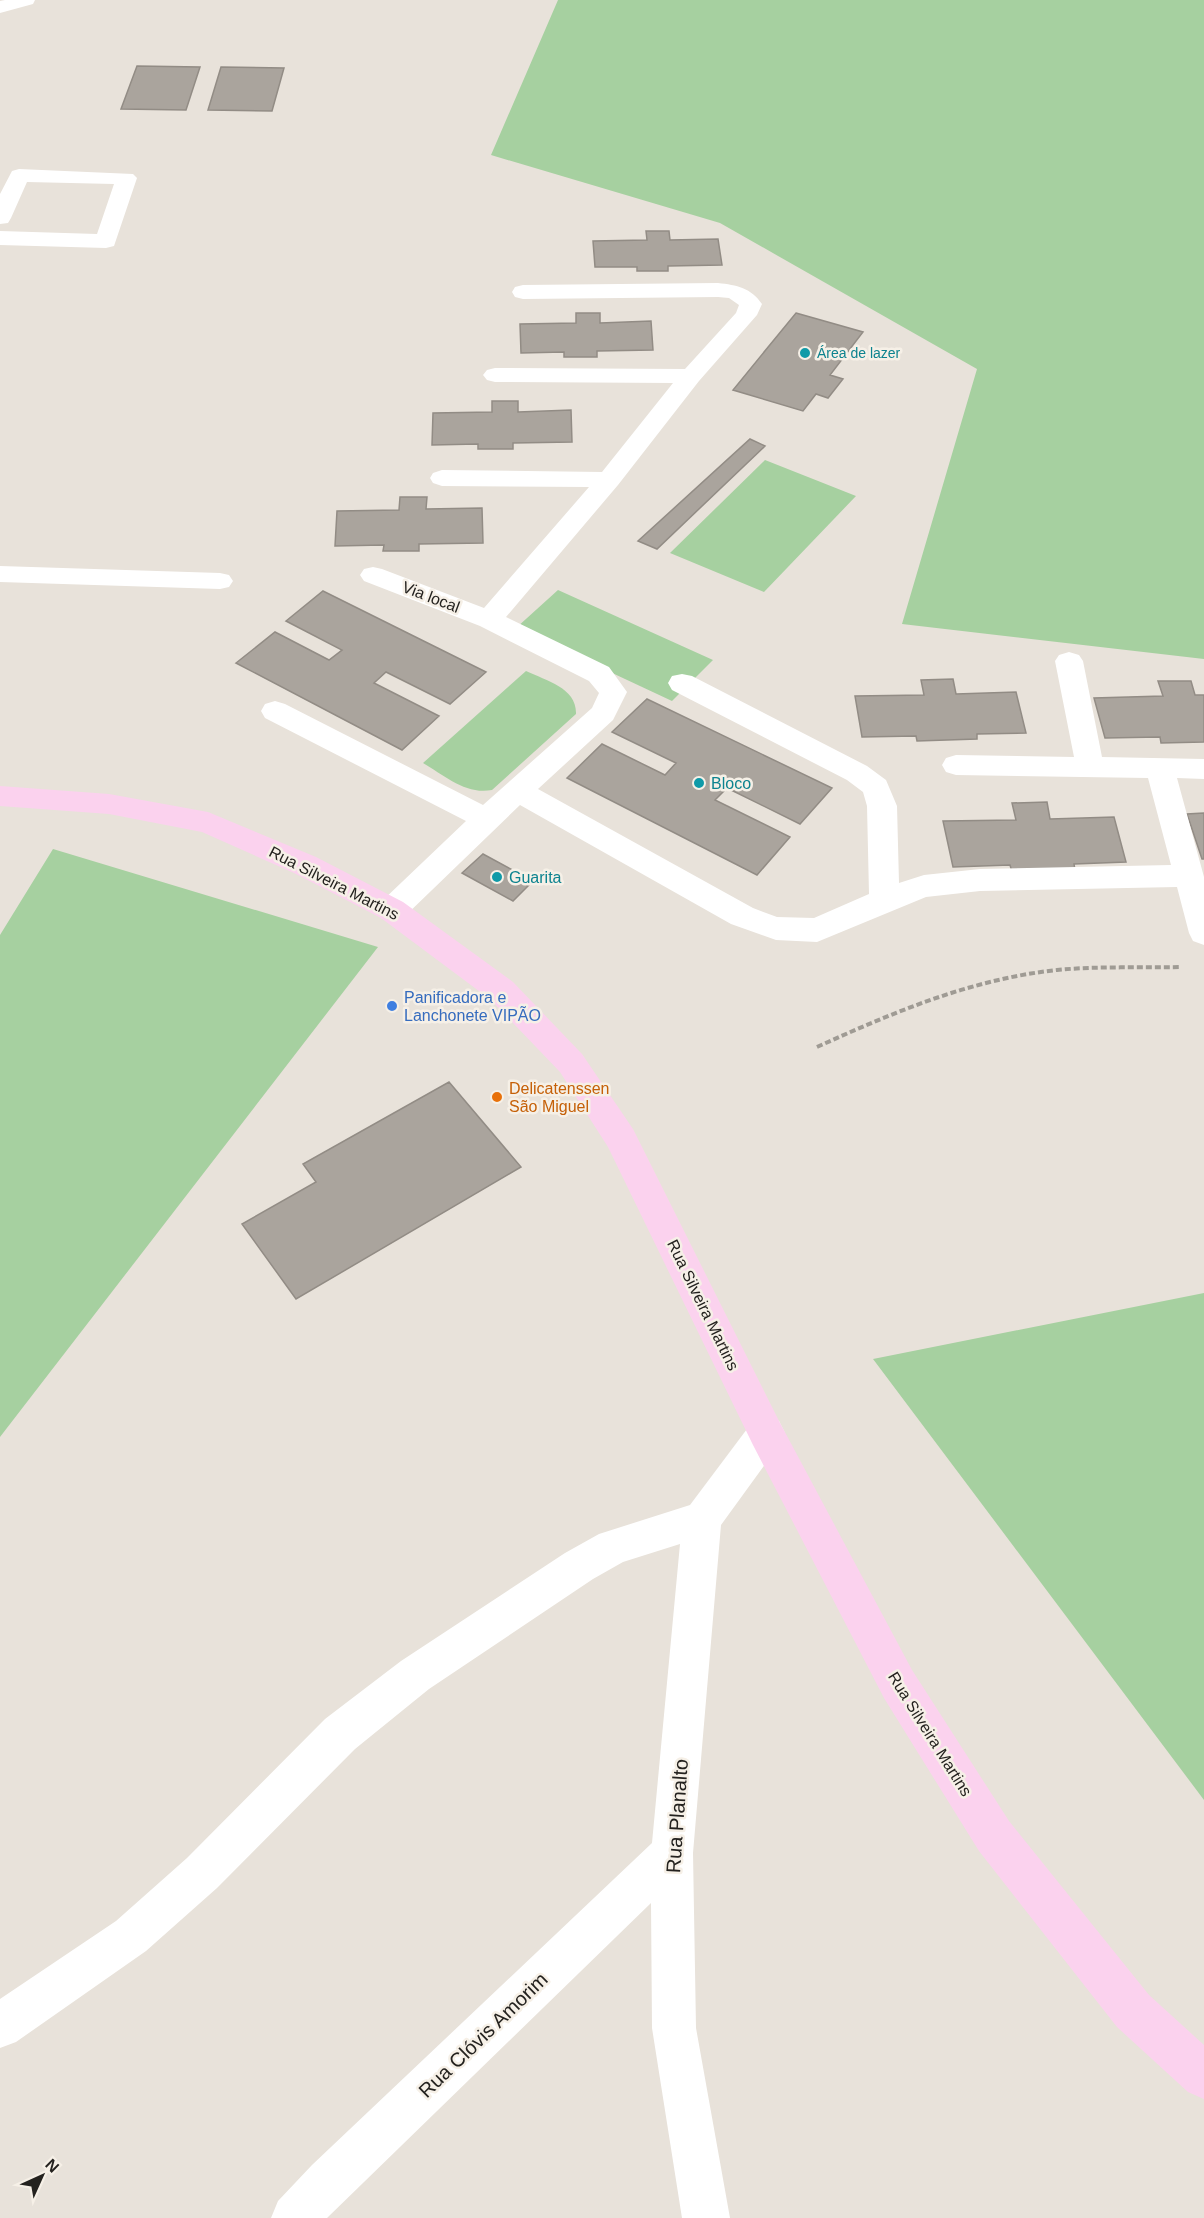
<svg xmlns="http://www.w3.org/2000/svg" width="1204" height="2218" font-family="Helvetica,sans-serif">
<style>
.green{fill:#a6d0a0}
.building{fill:#aaa49d;stroke:#928c85;stroke-width:1.5}
.lines{fill:none;stroke-linecap:round;stroke-linejoin:round}
.path{stroke:#9f9b94;stroke-width:4;stroke-dasharray:6 3;stroke-linecap:butt}
.minor{fill:#fff;fill-rule:evenodd}
.major{fill:#fbd2ee;fill-rule:evenodd}
.culture-dot{fill:#0f9aa8;stroke:#f6f0e7;stroke-width:2}
.shop-dot{fill:#3f7fe0;stroke:#f6f0e7;stroke-width:2}
.food-dot{fill:#e8710a;stroke:#f6f0e7;stroke-width:2}
.labels{text-anchor:middle;dominant-baseline:central;stroke-width:5;stroke-linejoin:round;paint-order:stroke}
.far-culture-label{font-size:14px;fill:#0d838f;stroke:#f6f0e7;text-anchor:start}
.street-label{font-size:16px;fill:#24221f;stroke:#f6f0e7}
.culture-label{font-size:16px;fill:#0d838f;stroke:#f6f0e7;text-anchor:start}
.shop-label{font-size:16px;fill:#366cbe;stroke:#f6f0e7;text-anchor:start}
.food-label{font-size:16px;fill:#c56008;stroke:#f6f0e7;text-anchor:start}
.near-street-label{font-size:20px;fill:#24221f;stroke:#f6f0e7}
</style>
<rect width="100%" height="100%" fill="#e8e2da"/>
<path class="green" d="M558,0H1204V659L902,624L977,369L720,223L491,155Z
M765,460L856,496L764,592L670,553Z
M558,590L713,660L672,701L516,628Z
M526,671C547,681 577,688 576,714L492,790C466,795 445,776 423,763Z
M53,849L378,947L0,1437V935Z
M1204,1293V1800L873,1359Z"/>
<path class="building" d="M137,66L200,67L186,110L121,109Z
M221,67L284,68L272,111L208,110Z
M646,231H669L670,240L718,239L722,265L668,266V271H637V267H595L593,241L647,240Z
M576,313H600V323L651,321L653,350L597,351V357H564V352L521,353L520,324L576,323Z
M796,313L863,332L830,375L843,379L828,398L816,394L803,411L733,390Z
M492,401H518V412L571,410L572,442L513,443V449H478V444L432,445L433,413L492,412Z
M750,439L765,446L657,549L638,541Z
M400,497H427L426,509L482,508L483,543L419,544V551H383L384,545L335,546L337,511L399,510Z
M323,591L486,672L450,704L386,672L374,683L439,716L402,750L236,663L275,632L329,660L342,650L286,621Z
M953,679L956,694L1016,692L1026,733L977,734V739L917,741L916,736L862,737L855,696L924,695L921,680Z
M1158,681H1191L1195,695H1204V742L1161,743L1160,737L1105,738L1094,698L1163,696Z
M647,699L832,788L800,824L727,788L715,800L790,837L757,875L567,778L602,744L665,775L676,763L612,732Z
M1047,802L1050,819L1114,817L1126,862L1074,864L1075,870L1012,872L1010,865L953,867L943,821L1016,820L1012,803Z
M1204,813V859H1202L1187,814Z
M483,854L533,881L513,901L462,873Z
M449,1082L521,1167L296,1299L242,1224L316,1182L303,1164Z"/>
<g class="lines">
<path class="path" d="M817,1047C894,1012 972,979 1057,970C1098,966 1140,968 1181,967"/>
<path class="minor" d="M5,0H35L33,4L0,13V1Z
M19,169L133,174L137,178L114,246L106,248L0,245V231L97,234L114,184L27,182L11,218L8,223L0,224V194L12,171Z
M718,283C737,285 751,288 762,304L757,315L699,381L618,485L506,617L609,667L627,692L613,720L538,789L753,908L777,917L814,918L869,894L867,806L863,792L847,780L672,690L668,683L672,676L682,674L692,676L867,766L886,780L897,806L899,883L924,875L980,869L1171,865L1148,778L956,775L946,772L942,765L946,758L956,755L1074,757L1055,661L1059,655L1069,652L1079,655L1083,661L1102,757L1204,759V779L1177,778L1204,877V945L1193,941L1189,933L1177,887L980,891L926,897L817,942L776,940L731,924L520,805L403,918L392,921L381,918L377,910L381,902L466,821L265,718L261,711L265,704L275,701L285,704L483,805L592,708L599,693L589,681L480,626L364,581L360,575L364,569L373,567L382,569L484,608L589,487L442,486L433,483L430,478L433,473L442,470L602,472L673,383L495,382L487,380L483,375L487,370L495,368L685,369L736,313L739,305L729,298L718,297L523,299L515,297L512,292L515,287L523,285Z
M0,566L220,573L229,575L233,581L229,587L220,589L0,582Z
M766,1416L779,1421L785,1433L779,1445L721,1525L693,1853L696,2028L730,2218H682L652,2028L651,1903L327,2218H271L278,2201L312,2165L652,1843L680,1544L623,1562L593,1579L429,1689L355,1749L217,1888L146,1951L16,2042L0,2048V1999L116,1921L187,1858L325,1719L401,1661L565,1553L599,1534L690,1505L753,1421Z"/>
<path class="major" d="M0,786L109,794L208,812L316,857L403,902L513,982L582,1054L633,1129L779,1421L912,1670L1009,1821L1149,1995L1204,2045V2099L1188,2092L1117,2027L979,1851L884,1698L753,1445L608,1147L560,1072L491,1000L381,918L294,873L202,832L109,814L0,806Z"/>
</g>
<g class="culture-dot">
<circle cx="805" cy="353" r="6"/>
<circle cx="699" cy="783" r="6"/>
<circle cx="497" cy="877" r="6"/>
</g>
<circle class="shop-dot" cx="392" cy="1006" r="6"/>
<circle class="food-dot" cx="497" cy="1097" r="6"/>
<g class="labels">
<g class="far-culture-label">
<text x="817" y="353">Área de lazer</text>
</g>
<g class="street-label">
<text transform="translate(431 597) rotate(21)">Via local</text>
<text transform="translate(334 883) rotate(27)">Rua Silveira Martins</text>
<text transform="translate(703 1305) rotate(64)">Rua Silveira Martins</text>
<text transform="translate(930 1734) rotate(58)">Rua Silveira Martins</text>
</g>
<g class="culture-label">
<text x="711" y="783">Bloco</text>
<text x="509" y="877">Guarita</text>
</g>
<g class="shop-label">
<text x="404" y="997">Panificadora e<tspan x="404" dy="18">Lanchonete VIPÃO</tspan></text>
</g>
<g class="food-label">
<text x="509" y="1088">Delicatenssen<tspan x="509" dy="18">São Miguel</tspan></text>
</g>
<g class="near-street-label">
<text transform="translate(677 1816) rotate(-86)">Rua Planalto</text>
<text transform="translate(483 2035) rotate(-44)">Rua Clóvis Amorim</text>
</g>
</g>
<g transform="translate(42 2176) rotate(45)" stroke="#f6f0e7" stroke-width="4.5" paint-order="stroke">
<path d="M0-4.5L10 22L0 15L-10 22Z" fill="#24221f"/>
<text y="-9" font-size="16" font-weight="bold" text-anchor="middle" fill="#24221f">N</text>
</g>
</svg>
